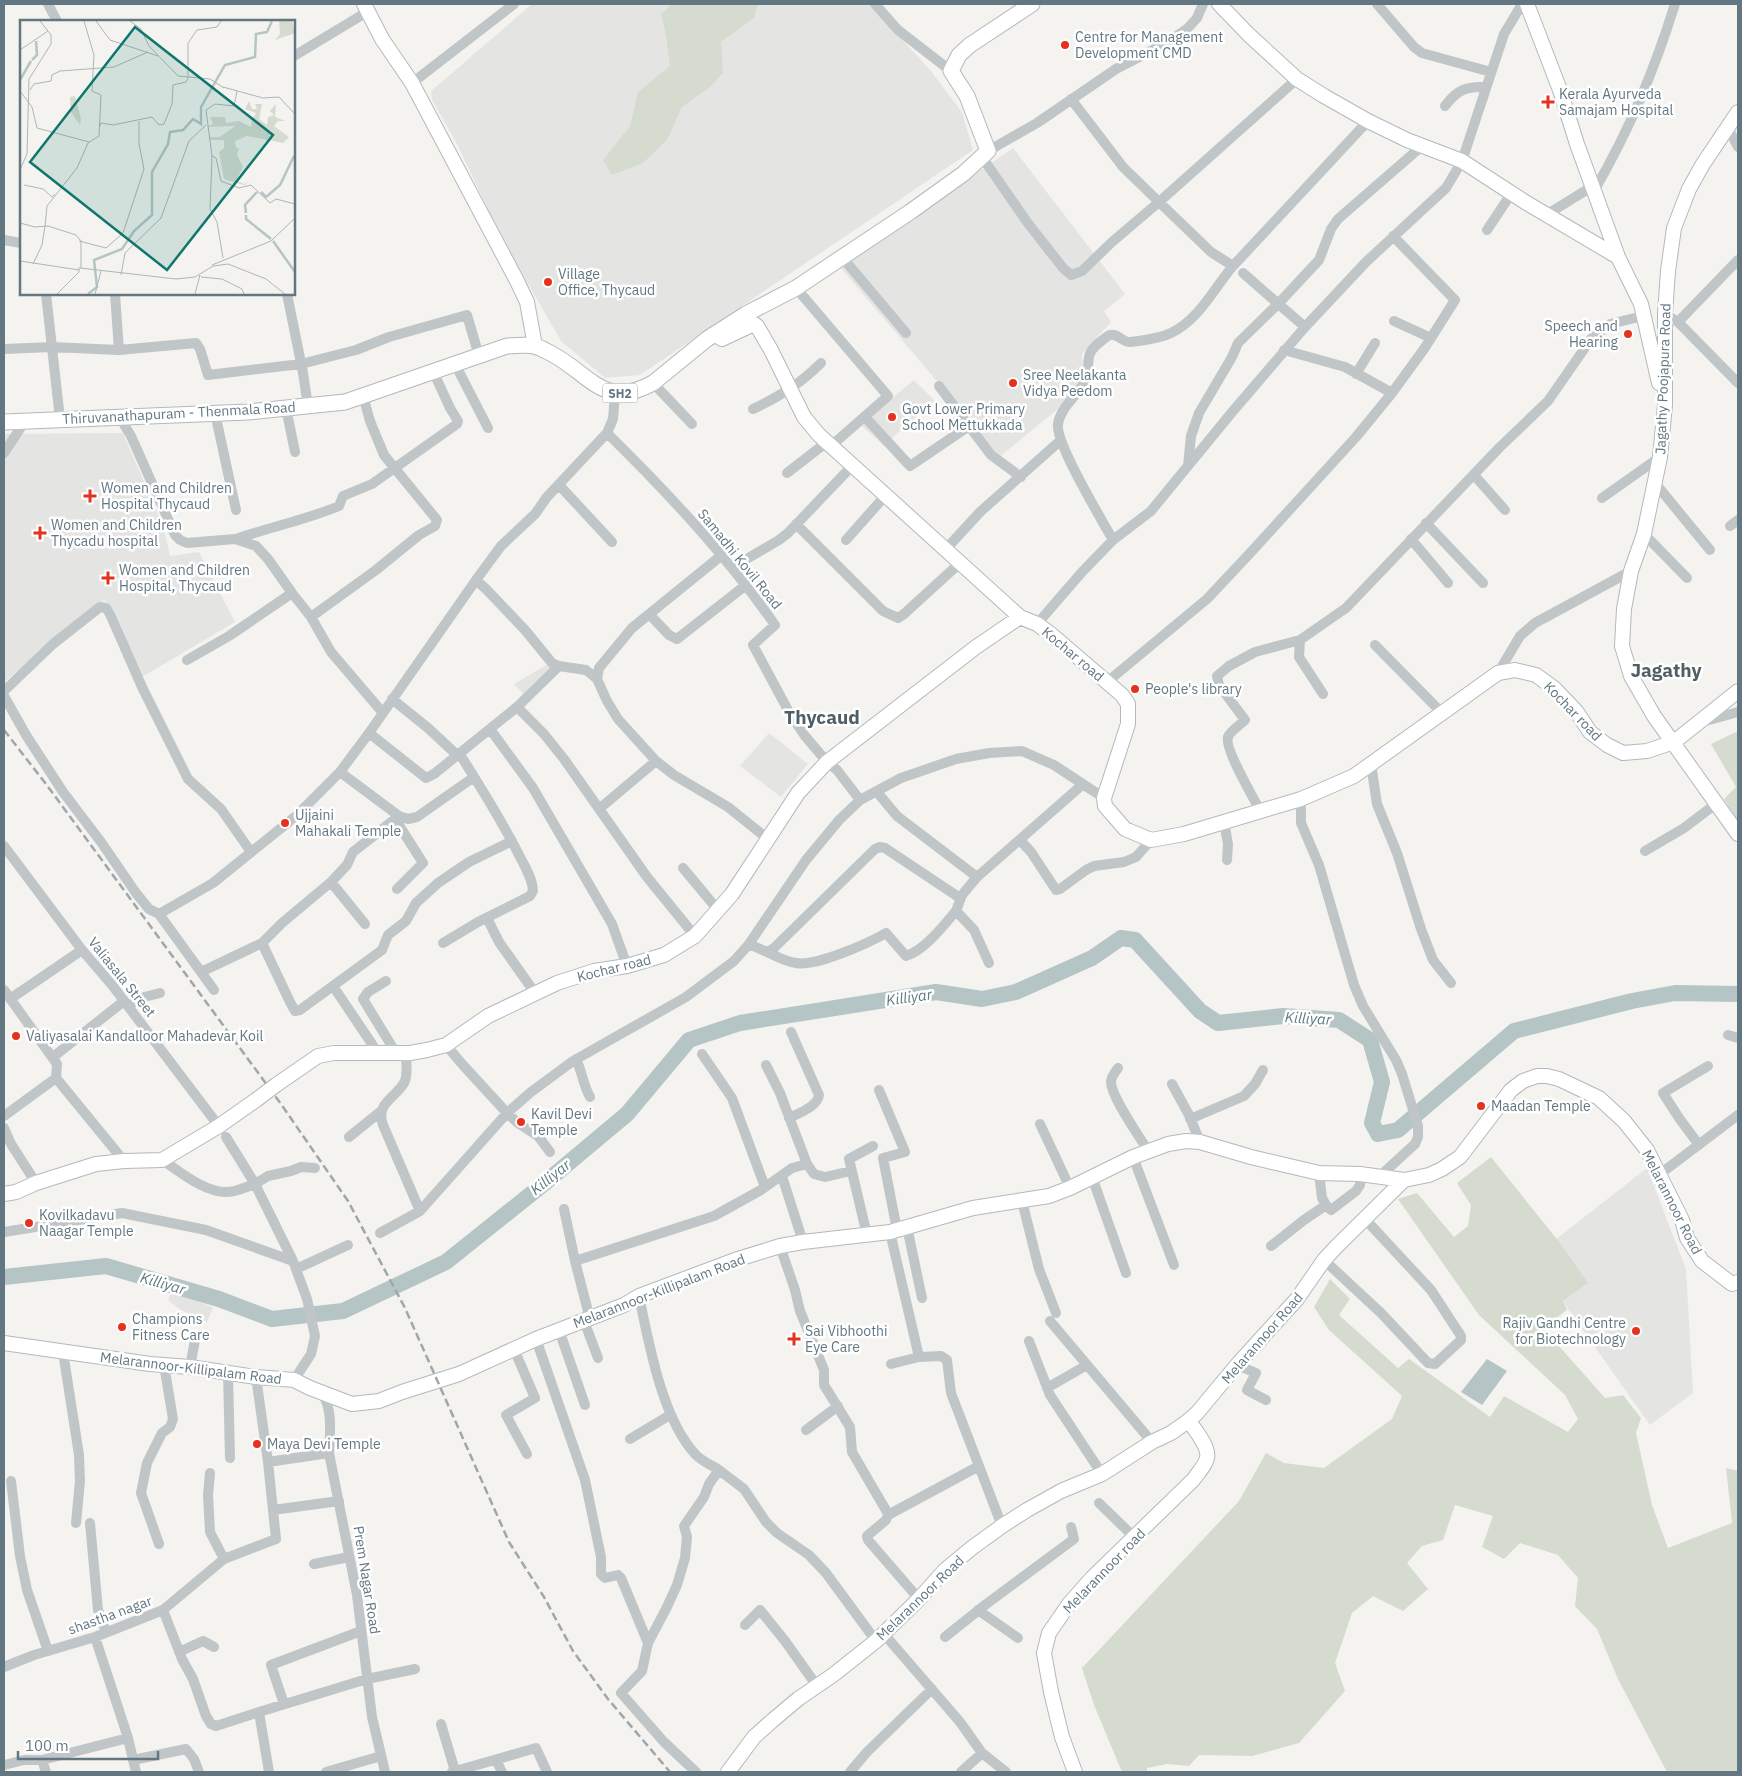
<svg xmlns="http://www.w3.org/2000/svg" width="1742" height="1776" font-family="'IBM Plex Sans',sans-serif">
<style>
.built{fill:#e4e5e3}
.green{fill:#d6dbd0}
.water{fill:#b5c5c6}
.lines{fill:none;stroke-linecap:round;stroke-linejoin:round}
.river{stroke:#b5c5c6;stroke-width:16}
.secondary-casing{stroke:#b2b9bc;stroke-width:16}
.primary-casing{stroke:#b3b8bb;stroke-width:17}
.street{stroke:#c0c5c7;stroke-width:10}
.secondary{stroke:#fff;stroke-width:14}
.primary{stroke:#fff;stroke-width:15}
.rail{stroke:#9fa7ab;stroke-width:2.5;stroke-dasharray:8 4;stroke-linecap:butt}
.secondary-bridge-casing{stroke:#b2b9bc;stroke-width:16;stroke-linecap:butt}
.secondary-bridge{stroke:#fff;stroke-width:14}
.poi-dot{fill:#e5311e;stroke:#fff;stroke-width:2}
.labels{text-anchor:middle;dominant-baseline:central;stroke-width:5;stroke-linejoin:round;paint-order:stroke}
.shield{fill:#fff;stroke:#91a0a7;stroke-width:1}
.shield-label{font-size:12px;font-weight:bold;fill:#627781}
.poi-label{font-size:14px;fill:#627781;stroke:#fff;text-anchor:start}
.street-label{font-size:14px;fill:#627781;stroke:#fff}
.water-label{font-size:15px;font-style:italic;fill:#5e7b7f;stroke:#fff}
.district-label{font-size:19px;font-weight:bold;fill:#505f66;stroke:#fff}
.inset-river{fill:none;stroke:#b5c5c6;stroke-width:2.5}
.inset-road{fill:none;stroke:#adb6b9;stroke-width:1}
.view{fill:#0f766e;fill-opacity:0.15;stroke:#0f766e;stroke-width:2.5}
.inset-edge{fill:none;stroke:#627781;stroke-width:2.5}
</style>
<rect width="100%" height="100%" fill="#f4f3ef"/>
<path class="built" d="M532,4H870L931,71L962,112L973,150L640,375L605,378L561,341L500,235L457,144L432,100L431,91Z
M1013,148L1125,294L1104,311L1111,322L1082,354L1083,379L1064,404L998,458L941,386L840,267Z
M914,380L935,401L903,428L884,446L860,424Z
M123,433L164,528L170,556L199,552L235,622L142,677L115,611L104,600L78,620L4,682V434Z
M548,664L556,669L525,696L514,684Z
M769,733L808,764L781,797L740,766Z
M1647,1168L1686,1269L1693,1393L1650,1425L1532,1258Z
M174,1288L213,1308L207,1322L179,1309L168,1300Z"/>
<path class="green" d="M672,4H758L754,18L721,42L723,73L710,87L682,107L667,140L643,163L612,175L603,160L630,126L638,92L670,66L666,35L661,14Z
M1738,731V822L1724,799L1736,787L1711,744Z
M1491,1157L1560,1243L1588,1283L1563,1301L1567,1310L1543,1328L1605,1398L1623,1395L1641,1418L1636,1433L1652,1505L1668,1548L1732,1523L1726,1468L1738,1471V1772H1667L1618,1679L1597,1629L1575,1606L1578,1578L1558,1555L1520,1543L1504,1559L1482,1547L1493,1516L1455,1505L1443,1540L1422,1546L1407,1563L1428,1589L1403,1611L1373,1596L1352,1613L1335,1663L1345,1691L1299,1743L1252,1756L1199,1755L1189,1766L1167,1764L1147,1768V1772H1122L1094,1705L1082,1668L1239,1501L1266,1453L1284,1463L1324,1468L1392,1419L1402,1396L1329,1330L1314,1307L1330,1279L1350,1299L1339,1315L1398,1368L1409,1359L1490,1417L1504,1396L1568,1432L1578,1419L1565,1395L1479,1315L1398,1199L1417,1193L1454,1237L1468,1226L1471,1205L1457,1183Z"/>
<path class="water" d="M1487,1359L1507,1371L1482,1405L1461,1392Z"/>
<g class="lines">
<path class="river" d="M4,1277L106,1266L219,1299L272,1319L343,1311L446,1262L541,1186L627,1114L689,1040L740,1023L936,992L982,999L1016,992L1092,958L1121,938L1135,940L1200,1011L1218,1023L1283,1016L1339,1020L1370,1040L1382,1082L1372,1123L1378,1134L1398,1130L1514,1031L1632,1001L1675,993L1738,994"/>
<g class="secondary-casing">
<path id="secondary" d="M364,4L382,39L412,83L517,281L527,302L535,346
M1219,4L1249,35L1297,79L1324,96L1368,121L1407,140L1462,161L1525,202L1618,257
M1527,4L1560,90L1577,144L1618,257L1641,304L1659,383
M1738,112L1703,164L1689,189L1674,228L1668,271L1665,314V405L1660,457L1644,534L1631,571L1624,609L1622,646L1631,676L1654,716L1738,834
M714,334L722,339L754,324L757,326L771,350L804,417L819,435L1020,617L1037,624L1052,635L1122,695L1128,704V724L1104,798L1105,806L1125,829L1151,840L1184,834L1301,799L1354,776L1498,673L1515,670L1536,675L1555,689L1576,711L1590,732L1607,745L1623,753L1647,751L1674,742L1738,691
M276,1085L318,1056L334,1053H410L427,1050L446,1045L488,1016L557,983L594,971L627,966L664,955L695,936L732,894L798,793L827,762L976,647L1020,617
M4,1194L16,1192L36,1183L96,1164L124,1161L162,1160L219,1126L256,1100
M4,1343L150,1364L190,1367L256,1377L294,1380L310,1388L352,1404L379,1401L402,1392L459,1374L536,1339L624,1305L639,1296L735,1260L780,1246L803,1242L890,1232L973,1208L1049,1196L1070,1188L1133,1157L1168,1144L1186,1141L1200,1142L1251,1157L1319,1173L1360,1174L1404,1180
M728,1772L754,1737L773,1720L798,1699L833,1675L876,1641L919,1599L945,1570L973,1547L1002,1526L1027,1510L1061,1491L1102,1474L1152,1442L1171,1433L1188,1421L1197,1413L1237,1365L1297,1299L1324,1260L1336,1247L1404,1180L1429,1175L1442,1169L1460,1157L1511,1090L1523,1081L1537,1076H1547L1559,1079L1599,1098L1624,1121L1647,1150L1682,1220L1687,1238L1702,1261L1732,1284L1738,1282
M1075,1772L1062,1737L1051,1692L1044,1653L1049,1633L1069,1604L1092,1578L1193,1480C1206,1462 1214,1458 1200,1437C1196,1431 1193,1426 1188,1421"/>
</g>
<g class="primary-casing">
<path id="primary" d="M4,422L248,412L345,402L507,346C516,346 526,344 534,346C540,347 546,351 552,354C590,374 604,410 653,383L707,339L746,314L796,288L910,212L963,174L988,151L967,96L951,71L959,55L970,45L1032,4"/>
</g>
<path class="street" d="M48,4L57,21
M875,4L898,30L951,71
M1377,4L1414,47L1422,53L1491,72
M294,56L367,12
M412,83L514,4
M1071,99L1123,167L1159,202L1297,79
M1445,106C1457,90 1466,86 1486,87
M1728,128L1738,147
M988,151L1037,123L1116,69L1168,42L1187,29L1197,18L1203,4
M982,157L1027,222L1063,268L1071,275L1082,271L1112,242L1159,202L1211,252L1233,266L1368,121
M1594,191C1630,129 1654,71 1675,4
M1546,215L1593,186
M1487,230L1511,194
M4,240L21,243
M842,257L906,333
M1243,273L1305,327
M796,288L888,396L831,446
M46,294L60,419
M115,294L119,350
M287,294L303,373L308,406
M1665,314L1678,322L1738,383
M1394,321L1431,338
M1678,322L1738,260
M4,349L52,347L119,350L196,343L200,349L208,375L301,364L356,350L389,337L467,315L479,356
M1284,350L1345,367L1392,393
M455,364L488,428
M1356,374L1375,343
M653,383L692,424
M939,386L991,455L1021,477
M286,408L295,452
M753,409C780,396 800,384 821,363
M215,413L236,510
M865,417L910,466L969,426
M120,418L131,436L175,535L180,540L187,543L235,539L256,546L268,559L292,593L311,617L331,652L383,713
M607,433C668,493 726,555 775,625L753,645L789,712L805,736L827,762L837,770L860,800
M4,453L25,421
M1188,466L1191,436L1199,413L1232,357L1238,343L1278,304L1319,260L1331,229L1338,219L1422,146
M787,473L827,442
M1474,475L1505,510
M1655,483L1710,550
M559,485L612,542
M1602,498L1660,457
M1426,523L1483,583
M796,524L883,611L898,618L904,614L961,562
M1730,526L1738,520
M1644,534L1687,578
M236,539C270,527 306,520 339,506L343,496L372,484L457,424L458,421L450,408L433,371
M1411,539L1448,583
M846,540L885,496
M1113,540C1102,520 1055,443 1058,424C1061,404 1083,393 1087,375C1090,358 1085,354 1100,342C1103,340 1107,336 1110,335C1118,333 1123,343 1131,342C1144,340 1159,339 1171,333C1199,320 1214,288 1233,266
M946,549L980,512L1061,440
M733,567L779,540L788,533L852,466
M476,580L487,590L525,630L552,663L559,666L586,670L597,679L607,701L618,719L656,761L674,775L728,807L768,839
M650,615L669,635L677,639L746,585
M311,617L376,570L419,535L435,526L437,520L384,455L370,421L363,396
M1037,624L1082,572L1113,540L1151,511L1233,411L1305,327L1366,262L1446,188L1462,161L1504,34L1522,4
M1300,640L1299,657L1323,694
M1375,645L1442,713
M187,660L229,636L292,593
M1498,673L1520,636L1535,623L1631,571
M597,679L599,668L632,628L722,555
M1107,682L1207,599L1252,551L1356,437L1392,393L1424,349L1455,300L1393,236
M4,691L53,644L100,607L106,608L110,614L142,687L188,779L221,809L251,852
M4,696L26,735L63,792L101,842L136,893L149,909L159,914L214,990
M392,699L428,728L457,755
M517,707L544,734L564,759L647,877L695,936
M1702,722L1738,712
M490,729L533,788L612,924L627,966
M369,733L426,778L434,774L517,707L559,666
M1371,764L1377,804L1397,853L1421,929L1433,960L1451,983
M340,772L399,816L408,819L417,817L474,777
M877,792L897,816L977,877
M1301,799V823L1319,865L1354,985L1363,1006L1396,1060L1402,1074L1418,1126V1137L1415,1144L1380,1176
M599,809L656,761
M1261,812C1254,799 1224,748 1228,737C1230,731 1240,725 1245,720L1219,685L1217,676L1229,666L1255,652L1300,640L1346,608L1500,447L1548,401L1591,339L1610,324L1643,316
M395,819L423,863L397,889
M1224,822L1228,844L1227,860
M1020,840L1031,852L1056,890L1060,889L1086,870L1094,866L1124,862L1136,857L1151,840
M4,846L82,950L112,985L221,1129
M1645,851L1684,828L1717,803
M683,868L718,910
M331,882L365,924
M159,914L213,883L296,816L340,772L369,733L476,580L501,546L535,514L547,497L607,433L613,419L615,394
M487,918L499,942L535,993
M262,943L282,923L331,882L347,865L353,852L399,816
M443,943L478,922L530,896L533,891C533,879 524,865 519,855C501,819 480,786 459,753
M749,944L767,952L774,948L875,849L880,847L885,848L960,898
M767,952C776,956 786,962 796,963C815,967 869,943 886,933L906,956C924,951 944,925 956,911
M989,963L974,930L956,911L962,895L977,877L1082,785
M201,972L262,943L290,1002L295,1011L300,1010L382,950L388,935L406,921L416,903L438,883L469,862L512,841
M386,981L368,992L363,999L396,1053
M333,986L378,1053
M4,990L57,1064L56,1078L124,1161
M10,999L82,950
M128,1006L144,997L160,993
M1728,1035L1738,1038
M446,1045L462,1064L507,1113L518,1123L538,1136L550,1152
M406,1053C406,1061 408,1073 405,1081C397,1098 375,1102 383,1125L420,1211
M702,1054L732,1098L765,1187
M53,1057L124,1001
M576,1059C582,1071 583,1085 590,1097
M766,1065L780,1093L807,1164L814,1174L825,1177L851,1171
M1118,1068C1115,1072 1111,1077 1111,1082C1111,1097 1140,1137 1148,1151
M1172,1084L1189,1115L1200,1142
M879,1090L905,1152L883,1158L897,1230
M4,1116L56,1078
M789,1118C799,1113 817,1107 819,1095L791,1032
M1190,1119L1244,1096L1255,1084L1263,1070
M1040,1124L1070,1188
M4,1128L11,1144L36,1183
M226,1137L255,1184L268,1176L291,1171L301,1167L315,1168
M349,1137L380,1112
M1699,1145L1679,1118L1663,1093L1708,1066
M1133,1157L1174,1265
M162,1160C181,1172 202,1191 225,1192C234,1193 246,1187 255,1184L293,1261L307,1299L315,1336L311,1354L294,1380
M1660,1174L1738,1115
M782,1176L803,1242
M1092,1177L1126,1273
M1022,1201L1039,1269L1056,1313
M1326,1205L1331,1210L1356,1191L1360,1185V1174
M564,1209L575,1261L590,1319
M907,1227L922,1298
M4,1232L122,1213L206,1230L293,1261
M890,1232L919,1357L891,1364
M380,1233L420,1211L507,1113L531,1092L573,1061L686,997L734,961L749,944L806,860L840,819L860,800L901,778L956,759L989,753L1022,751L1054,765L1104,798
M867,1235L849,1159L873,1146
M780,1246L795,1290L800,1311L824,1370V1385L850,1427L852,1452L887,1512L888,1515L886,1520L867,1536L868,1540L919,1599
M1271,1246L1304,1220L1326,1205L1322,1198L1319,1173
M1324,1260L1381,1313L1428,1363L1435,1364L1461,1340V1336L1431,1290L1365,1219
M575,1261L714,1216L761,1190L792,1168L807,1164
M296,1269L348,1245
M639,1296C649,1344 662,1419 696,1455C702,1461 711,1465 719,1470
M584,1321L598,1358
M1050,1321L1152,1442
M559,1330L585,1405
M536,1339L585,1480L601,1557V1574L605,1578L618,1575L621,1578L648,1643
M1029,1341L1050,1395L1102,1474
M514,1349L535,1398L506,1415L527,1454
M63,1352L79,1455L80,1481L76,1523
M919,1357L941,1356L947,1360L951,1393L1002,1526
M1237,1365L1256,1373L1247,1390L1266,1400
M190,1367L195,1340
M228,1373L230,1458
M1047,1388L1087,1365
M322,1393C333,1410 330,1433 329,1453L357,1595L372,1717L385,1772
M806,1430L838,1406
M630,1439L670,1415
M268,1462L329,1453
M11,1481L20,1556L27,1590L48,1651
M1099,1503L1135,1538
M273,1510L339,1501
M888,1515L979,1466
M90,1523L98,1610L106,1632
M159,1544L141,1493L147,1463L162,1433L170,1427L173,1419L164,1365
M224,1559L276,1539L268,1462L256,1377
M314,1564L349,1557
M163,1610L182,1659L193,1679L206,1716L211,1724L216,1726L259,1712
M978,1610L1018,1638
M745,1625L760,1610L785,1641L817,1686
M884,1634L960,1722L982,1753L1006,1772
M95,1637L128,1738L136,1772
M945,1637L985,1605L1074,1539L1071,1527
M179,1652L203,1641L214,1647
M4,1667L34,1655L95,1637L163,1610L224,1559L210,1532L208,1495L210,1473
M284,1704L271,1665L361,1631
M441,1724L455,1771
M42,1760L128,1738
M133,1760L186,1749L194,1759L199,1772
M496,1760L502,1772
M4,1765L24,1760H42L46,1772
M269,1772L259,1712L367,1679L415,1669
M326,1772L381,1756
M452,1772L536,1748L547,1772
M696,1772L664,1742L621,1693L642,1671L648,1643L666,1609L677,1585L685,1558L687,1537L684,1526L704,1497L709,1484L719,1470L744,1489L766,1522L777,1533L809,1555L826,1573L876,1641
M850,1772L867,1752L932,1689
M961,1772L982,1753"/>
<use href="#secondary" class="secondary"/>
<use href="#primary" class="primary"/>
<path class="rail" d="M4,730L46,784L281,1104L348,1201L405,1308L509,1542L544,1597L573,1651L608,1699L670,1772"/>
<g class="secondary-bridge-casing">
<path id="secondary-bridge" d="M256,1100L276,1085"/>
</g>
<use href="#secondary-bridge" class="secondary-bridge"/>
</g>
<g class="poi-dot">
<circle cx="1065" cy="45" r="5"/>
<path d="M1545.5 94.5h5v5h5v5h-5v5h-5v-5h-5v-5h5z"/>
<circle cx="548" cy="282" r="5"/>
<circle cx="1628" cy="334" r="5"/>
<circle cx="1013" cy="383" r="5"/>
<circle cx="892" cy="417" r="5"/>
<path d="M87.5 488.5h5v5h5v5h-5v5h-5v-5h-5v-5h5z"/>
<path d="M37.5 525.5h5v5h5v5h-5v5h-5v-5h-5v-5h5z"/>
<path d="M105.5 570.5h5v5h5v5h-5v5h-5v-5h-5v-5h5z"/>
<circle cx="1135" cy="689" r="5"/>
<circle cx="285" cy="823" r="5"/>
<circle cx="16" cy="1036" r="5"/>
<circle cx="1481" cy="1106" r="5"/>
<circle cx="521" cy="1122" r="5"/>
<circle cx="29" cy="1223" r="5"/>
<circle cx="122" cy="1327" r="5"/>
<circle cx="1636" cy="1331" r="5"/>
<path d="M791.5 1331.5h5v5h5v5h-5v5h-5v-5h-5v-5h5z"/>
<circle cx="257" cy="1444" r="5"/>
</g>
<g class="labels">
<rect class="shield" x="602.5" y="383.5" width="35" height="19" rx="4"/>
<g class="shield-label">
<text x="620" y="393">SH2</text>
</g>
<g class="poi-label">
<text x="1075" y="37">Centre for Management<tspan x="1075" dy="16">Development CMD</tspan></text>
<text x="1559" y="94">Kerala Ayurveda<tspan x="1559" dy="16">Samajam Hospital</tspan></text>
<text x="558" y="274">Village<tspan x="558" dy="16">Office, Thycaud</tspan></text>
<text x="1618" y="326" text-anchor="end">Speech and<tspan x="1618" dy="16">Hearing</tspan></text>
<text x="1023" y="375">Sree Neelakanta<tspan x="1023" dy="16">Vidya Peedom</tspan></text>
<text x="902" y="409">Govt Lower Primary<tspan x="902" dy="16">School Mettukkada</tspan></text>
<text x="101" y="488">Women and Children<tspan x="101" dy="16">Hospital Thycaud</tspan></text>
<text x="51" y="525">Women and Children<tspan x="51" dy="16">Thycadu hospital</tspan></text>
<text x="119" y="570">Women and Children<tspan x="119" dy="16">Hospital, Thycaud</tspan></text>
<text x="1145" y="689">People's library</text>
<text x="295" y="815">Ujjaini<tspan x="295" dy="16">Mahakali Temple</tspan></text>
<text x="26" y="1036">Valiyasalai Kandalloor Mahadevar Koil</text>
<text x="1491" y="1106">Maadan Temple</text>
<text x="531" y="1114">Kavil Devi<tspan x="531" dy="16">Temple</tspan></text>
<text x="39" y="1215">Kovilkadavu<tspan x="39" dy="16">Naagar Temple</tspan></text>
<text x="132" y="1319">Champions<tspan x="132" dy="16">Fitness Care</tspan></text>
<text x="1626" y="1323" text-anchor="end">Rajiv Gandhi Centre<tspan x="1626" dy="16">for Biotechnology</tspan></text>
<text x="805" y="1331">Sai Vibhoothi<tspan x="805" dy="16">Eye Care</tspan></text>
<text x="267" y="1444">Maya Devi Temple</text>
</g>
<g class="street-label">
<text transform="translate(1663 379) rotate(-88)">Jagathy Poojapura Road</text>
<text transform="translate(179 413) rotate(-3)">Thiruvanathapuram - Thenmala Road</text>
<text transform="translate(740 559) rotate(51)">Samadhi Kovil Road</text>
<text transform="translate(1073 654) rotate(40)">Kochar road</text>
<text transform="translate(1573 711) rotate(46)">Kochar road</text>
<text transform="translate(614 968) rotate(-14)">Kochar road</text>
<text transform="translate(122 977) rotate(51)">Valiasala Street</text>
<text transform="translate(1672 1202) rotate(63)">Melarannoor Road</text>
<text transform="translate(659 1291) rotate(-21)">Melarannoor-Killipalam Road</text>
<text transform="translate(1262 1338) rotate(-49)">Melarannoor Road</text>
<text transform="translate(191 1368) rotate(7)">Melarannoor-Killipalam Road</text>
<text transform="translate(1104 1571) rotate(-46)">Melarannoor road</text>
<text transform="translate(367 1580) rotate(81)">Prem Nagar Road</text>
<text transform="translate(920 1598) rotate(-44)">Melarannoor Road</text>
<text transform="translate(110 1615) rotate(-20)">shastha nagar</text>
</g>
<g class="water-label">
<text transform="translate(909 997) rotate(-8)">Killiyar</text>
<text transform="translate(1308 1018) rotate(3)">Killiyar</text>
<text transform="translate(550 1177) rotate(-39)">Killiyar</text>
<text transform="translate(163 1283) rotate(16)">Killiyar</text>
</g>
<g class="district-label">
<text x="1666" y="670">Jagathy</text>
<text x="822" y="717">Thycaud</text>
</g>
</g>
<g transform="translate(20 20)">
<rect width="275" height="275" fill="#f4f3ef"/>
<path d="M259,1H272L275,13L255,20L260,14ZM55,76L61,99L60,105L51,92L50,77ZM229,81L232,89H237L235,84H242L239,99L247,105L248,97L254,95L250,91L256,84L255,97L265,101H258L254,106L269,117L263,123L227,116L215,121L216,128H219L217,135L223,147L216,160L224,164L231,160L224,165L204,159L199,132L204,128V120H190L189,117H200L215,106L187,107L193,104L190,97H205L206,103L219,101L231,107L232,100L228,97H234L236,93L225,89Z" fill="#d6dbd0"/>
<path class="inset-river" d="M12,40L17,35L16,21M0,60L11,41M241,172L246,177L260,165L274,136M226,193L225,185L237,172M226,195V199L251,219M253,221L275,252M68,274L77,267L74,240L102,229L114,211L132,195V152L148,124L150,112L163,110L173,99L181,104V87L205,45L235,37L236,14L247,12L252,1"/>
<path class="inset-road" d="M76,1L90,20L138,36M110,1L121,9L129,26L158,56L190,59L204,68M0,30L28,11M203,67L243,78L259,77L275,94M10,70L14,64L31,61L32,55L40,51L94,47L128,32M0,71L12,87L17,108L69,122M80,106L81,103L93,105L132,97L139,105L144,104L152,84L153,65L166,62L168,58V23L177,10L197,7L201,1M192,136L196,138L201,161L219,168L231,165L250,183L256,179L275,184M0,150L7,134L9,59L31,24V15L20,1M4,165L23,169L32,177L35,174M0,203L15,207L28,206L56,215L61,221V248M25,206L27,186L57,148L68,123L79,116L81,75L72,71L74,35L64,1M59,221L86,228L103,213L124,149L119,124V101M203,238L197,202L190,189L192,136L186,90L195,84L214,86L217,71M0,241L59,250M13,244L22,225L25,206M192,245L251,221L275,198M60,248L156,259L175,257L193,246L208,244L246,259L265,274M101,255L105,233L141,198L169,121L186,105M181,257L202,259L222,269L224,274M37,274L59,252V247M75,274L81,251M175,274L180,255"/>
<path class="view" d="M115,7L253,115L147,250L10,142Z"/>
<rect width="275" height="275" class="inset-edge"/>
</g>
<rect width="1742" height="1776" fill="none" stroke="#627781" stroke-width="10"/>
<path d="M18 1751v8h140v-8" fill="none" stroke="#627781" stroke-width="2.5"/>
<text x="25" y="1751" font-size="15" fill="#627781" stroke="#ffffff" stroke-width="4" paint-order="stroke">100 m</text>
</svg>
